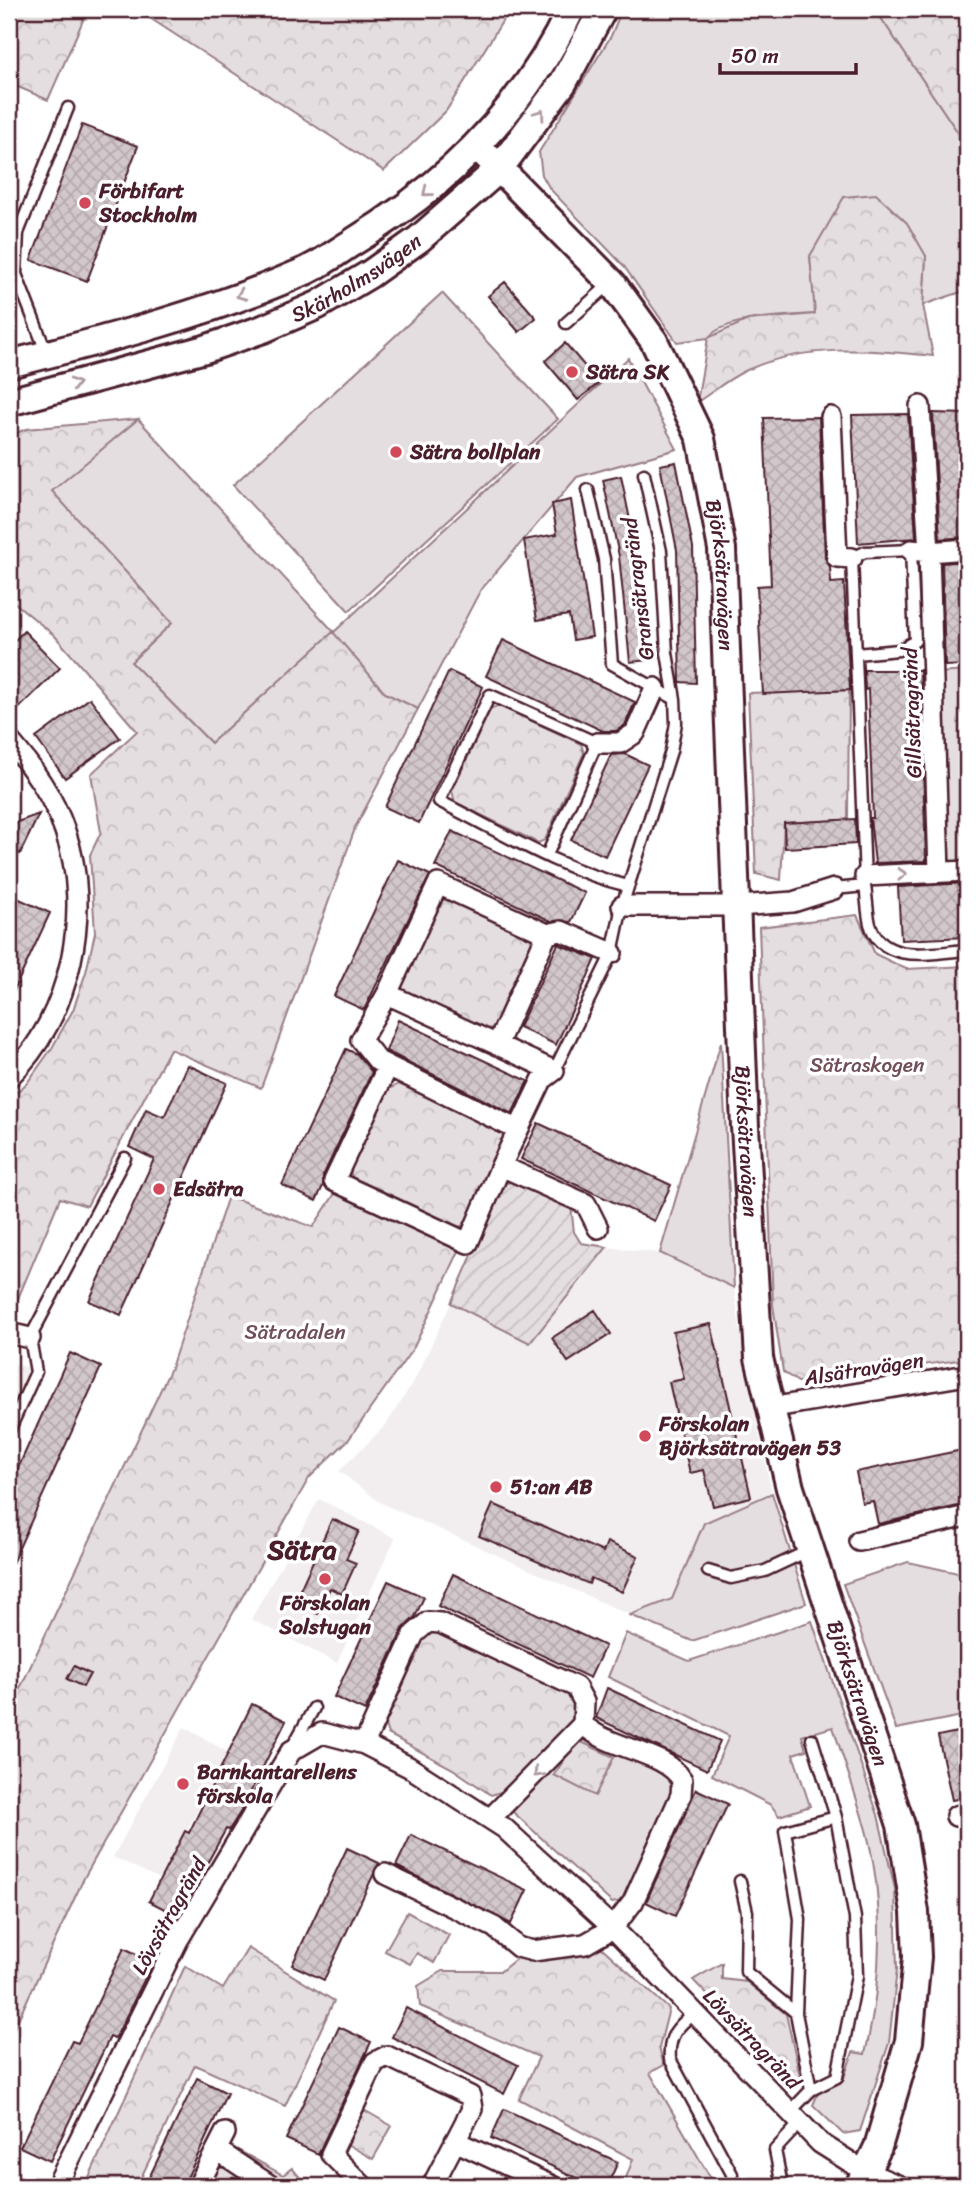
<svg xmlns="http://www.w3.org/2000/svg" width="976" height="2195" font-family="Sriracha,sans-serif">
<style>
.built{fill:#f2eeef}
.grass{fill:#e5dee0;stroke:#987e86;stroke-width:2}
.forest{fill:url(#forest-crowns);stroke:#987e86;stroke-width:2}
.garden{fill:url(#garden-furrows);stroke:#987e86;stroke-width:2}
.building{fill:url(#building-cross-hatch);stroke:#4a1f2b;stroke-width:2}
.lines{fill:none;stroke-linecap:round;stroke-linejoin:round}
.lane-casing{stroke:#4a1f2b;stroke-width:15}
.street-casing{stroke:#4a1f2b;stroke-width:24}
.secondary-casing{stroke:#4a1f2b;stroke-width:32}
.lane{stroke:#fff;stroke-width:10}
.street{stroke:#fff;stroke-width:19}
.secondary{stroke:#fff;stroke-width:26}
.rail-casing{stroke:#4a1f2b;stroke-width:8}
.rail{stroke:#fff;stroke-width:5;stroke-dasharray:16;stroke-linecap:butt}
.oneway{stroke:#ae9aa0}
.poi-dot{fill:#d1495b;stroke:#fff;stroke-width:2.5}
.labels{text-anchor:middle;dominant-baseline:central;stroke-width:7;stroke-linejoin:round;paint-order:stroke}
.poi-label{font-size:21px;font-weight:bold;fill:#4a1f2b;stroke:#fff;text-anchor:start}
.street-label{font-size:21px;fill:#4a1f2b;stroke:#fff}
.park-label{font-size:21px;fill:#714f58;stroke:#fff}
.district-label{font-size:28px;font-weight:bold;fill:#4a1f2b;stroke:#fff}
</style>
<defs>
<pattern id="forest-crowns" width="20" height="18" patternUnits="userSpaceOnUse" patternTransform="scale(1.75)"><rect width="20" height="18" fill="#e5dee0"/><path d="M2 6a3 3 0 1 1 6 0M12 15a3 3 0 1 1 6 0" fill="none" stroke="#c6bec0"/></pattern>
<pattern id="garden-furrows" width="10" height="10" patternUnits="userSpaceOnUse" patternTransform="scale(1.75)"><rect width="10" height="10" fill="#e5dee0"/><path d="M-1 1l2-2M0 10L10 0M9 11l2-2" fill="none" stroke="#c6bec0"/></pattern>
<pattern id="building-cross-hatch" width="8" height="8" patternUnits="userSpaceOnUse" patternTransform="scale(1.75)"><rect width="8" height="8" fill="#d2c7cb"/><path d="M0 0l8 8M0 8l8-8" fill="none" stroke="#b6aaae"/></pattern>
</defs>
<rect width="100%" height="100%" fill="#fff"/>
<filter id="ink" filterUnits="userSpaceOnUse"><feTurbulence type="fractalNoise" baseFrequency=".0143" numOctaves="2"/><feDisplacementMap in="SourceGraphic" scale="14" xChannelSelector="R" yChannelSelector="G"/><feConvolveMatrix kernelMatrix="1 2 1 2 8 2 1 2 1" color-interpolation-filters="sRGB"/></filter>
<g filter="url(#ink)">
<path class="built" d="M607,1247L660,1253L734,1288L747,1379L772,1493L704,1523L672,1599L630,1615L381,1503L339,1471L386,1425L415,1379L451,1303L530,1343Z
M9,1362L30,1368L9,1411Z
M319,1499L395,1538L337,1663L251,1619Z
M184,1727L229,1753L160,1879L113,1857Z"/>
<path class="grass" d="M622,9H875L967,146V290L923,305L926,256H810L816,314C788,316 726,316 708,338L677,342L623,265L550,189L542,175L539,152L611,36Z
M442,293L558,419L349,611L233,485Z
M628,358L677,449L577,477L480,591L418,709L385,693L333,633L211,743L131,662L172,623L51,491L138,419L334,632Z
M967,671V865H953L947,859L938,673Z
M721,1042L734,1288L660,1253Z
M772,1493L806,1603L692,1641L630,1615L672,1599L704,1523Z
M908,1562L967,1575V1715L896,1729L843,1584Z
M812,1621L878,1815L895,1889L897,1969L889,2043L860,2131L843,2134L813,2105L818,2093L843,2081L853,2052L865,2054C882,1983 885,1901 866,1830C856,1795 844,1761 833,1727L802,1736L806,1750L793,1754L810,1806L779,1816L771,1805L712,1775L729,1736L608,1677L626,1633L689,1661Z
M580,1734L674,1779L677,1786L622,1901L612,1903L513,1812L510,1801Z
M229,2145L283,2175L292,2168L307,2186H275L227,2147Z
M218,2168H228L255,2186H205L210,2173Z"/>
<path class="forest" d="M9,9H88L48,100L9,83Z
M136,9H510L446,111L384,171Z
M875,9H967V146Z
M876,194L907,223L926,256L923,305L933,356C872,349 804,344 747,370C729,378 713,392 697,402L708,338L748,320L815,314L810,256L844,197Z
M138,419L52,491L172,623L131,662L211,743L333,632L385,693L418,709L356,826L261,1088L170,1049L87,1206L60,1198L17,1301L9,1303V1099L27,1083L52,1048L73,1010L86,972L95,933L90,855L101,832L91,774L137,731L55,636L9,598V436L26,429Z
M849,690L848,820L784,823L781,880L756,874L748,693Z
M500,706L581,744L584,753L545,840L538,843L455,802L452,791L491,708Z
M448,897L529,934L533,945L494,1027L486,1030L407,994L400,985L437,903Z
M857,915L875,954L906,969L967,966V1359L798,1382L783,1372L773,1305L759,927Z
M399,1084L502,1130L505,1142L466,1224L459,1227L354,1182L350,1171L384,1091Z
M338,1189L460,1249L414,1347L349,1439L309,1478L84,1878L9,2039V1712L171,1368L228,1196L313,1227Z
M429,1626L574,1694L577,1704L570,1726L504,1791L491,1795L453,1769L388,1734L385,1725Z
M577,1740L614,1757L595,1796L554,1775Z
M407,1912L449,1935L434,1963L417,1953L410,1964L385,1951Z
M599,1945L669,2009L659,2048L664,2065L650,2073L715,2186H623L633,2159L519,2099L539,2057L420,2006L418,1986L443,1971H501L517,1958L535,1959Z
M248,1948L334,2001L285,2106L195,2065L137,2186H85L185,1966L223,1989Z
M722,1963V1979L747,1982L786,2014L800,2076L794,2085L693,1980Z
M364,2110L392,2126L373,2159L345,2143Z"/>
<path class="garden" d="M514,1181L571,1206L574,1232L581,1243L607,1247L530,1343L451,1303L503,1184Z"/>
<path class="building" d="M82,125L138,146L87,281L31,260Z
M505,282L536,318L519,332L488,296Z
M565,343L599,383L578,400L545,361Z
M933,413L967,414V537L940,539Z
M908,414L916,538L858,543L852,415Z
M819,417L825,558L830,567L831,583L844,582L850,690L763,694L757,586L771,585L764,418Z
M676,462L693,547L696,683L680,682L677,550L660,465Z
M621,476L637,554L648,660L630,662L619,556L603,480Z
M571,500L592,637L573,640L569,615L537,620L524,540L557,534L552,504Z
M967,561V665L945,666L942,563Z
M24,631L60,668L9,718V646Z
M503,640L635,702L625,725L616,731H603L486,676Z
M864,670H920L926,861L875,863L870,818H873L868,689L865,690Z
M449,671L483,687L419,823L385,807Z
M90,698L120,738L65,778L36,738Z
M625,754L648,765L605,856L571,840L611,755Z
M39,814L20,854L9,849V825Z
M855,819L856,844L785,848L784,823Z
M452,831L585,893L571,922L551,921L435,866Z
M398,860L430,875L364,1010L334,996Z
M967,883V937L901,940L898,887Z
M15,897L50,913L9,1001V910Z
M558,944L596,959L556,1045L519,1027Z
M398,1020L528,1081L512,1114L386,1051Z
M346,1049L357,1054L372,1072L323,1176V1186L316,1201L282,1185Z
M188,1065L227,1083L121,1315L89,1301L154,1159L129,1147L146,1109L164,1117Z
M538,1123L671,1185L654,1221L521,1159Z
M595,1310L611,1334L568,1362L552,1338Z
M711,1324L751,1497L713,1506L704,1470L690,1473L669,1382L684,1379L673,1332Z
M70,1353L101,1367L9,1570V1488Z
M967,1449V1504L878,1524L873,1501L862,1503L856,1472Z
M493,1504L603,1552L607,1542L638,1556L622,1592L591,1578L589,1584L479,1536Z
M332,1519L359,1531L346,1559L356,1563L342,1594L330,1588L318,1614L294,1603Z
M453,1574L605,1646L590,1678L438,1606Z
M388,1581L424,1597L415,1617L403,1629L365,1711L334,1697Z
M74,1666L90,1674L83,1687L67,1679Z
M607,1688L720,1741L707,1770L596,1718Z
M252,1704L286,1721L241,1811L229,1830L226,1829L178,1916L149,1901L185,1831L189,1833Z
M967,1730V1797L952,1800L938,1736Z
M696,1789L728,1804L675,1916L646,1902Z
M411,1835L527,1890L511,1924L396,1866Z
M347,1848L379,1863L324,1980L292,1965Z
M124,1948L153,1962L115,2039L110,2037L50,2161L20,2147L72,2041L78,2043Z
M406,2008L518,2065L504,2094L392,2037Z
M339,2027L371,2042L318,2154L286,2139Z
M197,2078L227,2093L198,2155L183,2186H145Z
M504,2109L618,2162L607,2186H594L491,2138Z"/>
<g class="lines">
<g class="lane-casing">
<path id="lane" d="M566,323L611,283
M47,354L16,274L18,233L68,108
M588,490L604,559L612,664L675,699
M856,654L899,650L915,641L911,550L865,552L852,558L865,879
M547,855L597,743L490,695L439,801C500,832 562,870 628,886
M834,889L865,886C867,898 867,912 870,924C882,966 935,952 967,950
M554,1071L612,953L622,906L671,751L676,723L675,699L667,653L661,551L644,474
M9,1431L36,1372L30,1338L125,1158
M708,1571L731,1578L765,1571L810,1550
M294,1744L314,1708
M740,1881L747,1912L746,1972L796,2013
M694,2013C677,2027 668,2036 670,2059L732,2174
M811,2090L796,2013L800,1919L785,1831L836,1817
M791,2111L811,2090L837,2077L857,1976L855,1918L836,1817L812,1739
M782,2186L775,2150L801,2122"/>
</g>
<g class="street-casing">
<path id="street" d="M831,417L837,557L852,558
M911,550L929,552L920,406
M9,740C33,768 53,796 65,831C93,911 71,1018 9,1077
M597,743H620L635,733L655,688
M939,872L929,552L967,549
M865,876L967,871
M622,906H738L793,902L834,889
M547,934L561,931L612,953
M387,994L554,1071L542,1080L501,1166L586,1204L598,1228
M497,1045L547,934L438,884L387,994L361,1040L378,1061L388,1066L518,1130
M388,1066L334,1181L468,1243L501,1166
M9,1333L30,1338
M769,1408L967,1375
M859,1541L967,1516
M364,1744L414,1634L428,1622L440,1623L576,1687L584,1702L583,1724C608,1750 665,1750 682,1780L681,1795L633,1902L613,1928L585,1944L533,1951L518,1947L494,1927L385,1874
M956,1816L967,1813
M490,1819L583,1724
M455,2141L552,2186
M217,2150L271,2186
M60,2179L178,1940L291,1751L322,1733L364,1744L409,1767L504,1828L613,1928L820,2143L866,2172L900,2186
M198,2186L225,2133
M363,2186L331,2154L375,2062L387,2056L470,2096L472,2109L432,2186"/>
</g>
<g class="secondary-casing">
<g id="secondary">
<path id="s1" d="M478,147L612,283L654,341L701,439L722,549L745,1127L759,1358L790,1488L901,1825L915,1912L917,1957L909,2041L878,2147L859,2186"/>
<path d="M9,364C108,339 209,313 303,272C320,265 337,252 353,242C447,185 524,109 571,9"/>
<path id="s2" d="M9,402L205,349L263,329L318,305L370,274L419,239L499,169L563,83L603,9"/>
</g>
</g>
<use href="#lane" class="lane"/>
<use href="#street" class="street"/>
<use href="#secondary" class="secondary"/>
<g class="rail-casing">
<path id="rail" d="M9,113L10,110"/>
</g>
<use href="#rail" class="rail"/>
</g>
<defs><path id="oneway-chevron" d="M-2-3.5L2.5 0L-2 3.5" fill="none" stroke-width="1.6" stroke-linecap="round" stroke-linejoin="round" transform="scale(1.75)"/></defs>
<g class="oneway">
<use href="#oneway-chevron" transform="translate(540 114) rotate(-54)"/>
<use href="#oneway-chevron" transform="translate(427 192) rotate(141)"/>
<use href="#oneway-chevron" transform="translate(241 295) rotate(159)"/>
<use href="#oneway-chevron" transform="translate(75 384) rotate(-15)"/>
<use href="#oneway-chevron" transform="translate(902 874) rotate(-3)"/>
<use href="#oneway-chevron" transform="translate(538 1773) rotate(134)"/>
</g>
</g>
<g class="poi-dot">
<circle cx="85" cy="203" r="7"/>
<circle cx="572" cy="372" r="7"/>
<circle cx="396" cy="452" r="7"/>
<circle cx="159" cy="1189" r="7"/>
<circle cx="645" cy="1436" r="7"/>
<circle cx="496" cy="1487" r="7"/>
<circle cx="325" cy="1579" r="7"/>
<circle cx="183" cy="1784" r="7"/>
</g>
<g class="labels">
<g class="poi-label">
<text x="99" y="191">Förbifart<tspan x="99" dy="24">Stockholm</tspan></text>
<text x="586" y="372">Sätra SK</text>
<text x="410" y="452">Sätra bollplan</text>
<text x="173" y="1189">Edsätra</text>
<text x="659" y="1424">Förskolan<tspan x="659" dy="24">Björksätravägen 53</tspan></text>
<text x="510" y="1487">51:an AB</text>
<text x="325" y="1603" text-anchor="middle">Förskolan<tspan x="325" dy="24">Solstugan</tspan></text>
<text x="197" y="1772">Barnkantarellens<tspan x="197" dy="24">förskola</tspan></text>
</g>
<g class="street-label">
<text stroke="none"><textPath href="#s2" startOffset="371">Skärholmsvägen</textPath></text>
<text stroke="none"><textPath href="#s1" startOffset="509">Björksätravägen</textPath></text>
<text transform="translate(638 589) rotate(-97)">Gransätragränd</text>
<text transform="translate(912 713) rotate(-92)">Gillsätragränd</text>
<text stroke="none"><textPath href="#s1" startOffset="1076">Björksätravägen</textPath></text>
<text transform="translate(864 1369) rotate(-9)">Alsätravägen</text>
<text stroke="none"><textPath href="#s1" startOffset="1643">Björksätravägen</textPath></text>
<text transform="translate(169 1916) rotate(-61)">Lövsätragränd</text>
<text transform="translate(752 2039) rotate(46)">Lövsätragränd</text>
</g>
<g class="park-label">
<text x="867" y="1065">Sätraskogen</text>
<text x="295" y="1332">Sätradalen</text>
</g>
<g class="district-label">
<text x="302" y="1549">Sätra</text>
</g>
</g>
<rect width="976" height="2195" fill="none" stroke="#fff" stroke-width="35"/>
<rect x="18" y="18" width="941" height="2160" fill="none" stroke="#4a1f2b" stroke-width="2.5" filter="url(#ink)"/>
<path d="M720 63v10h136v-10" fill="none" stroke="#4a1f2b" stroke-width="3.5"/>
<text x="731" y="63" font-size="21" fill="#4a1f2b" stroke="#ffffff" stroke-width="5" paint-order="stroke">50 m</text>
</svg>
